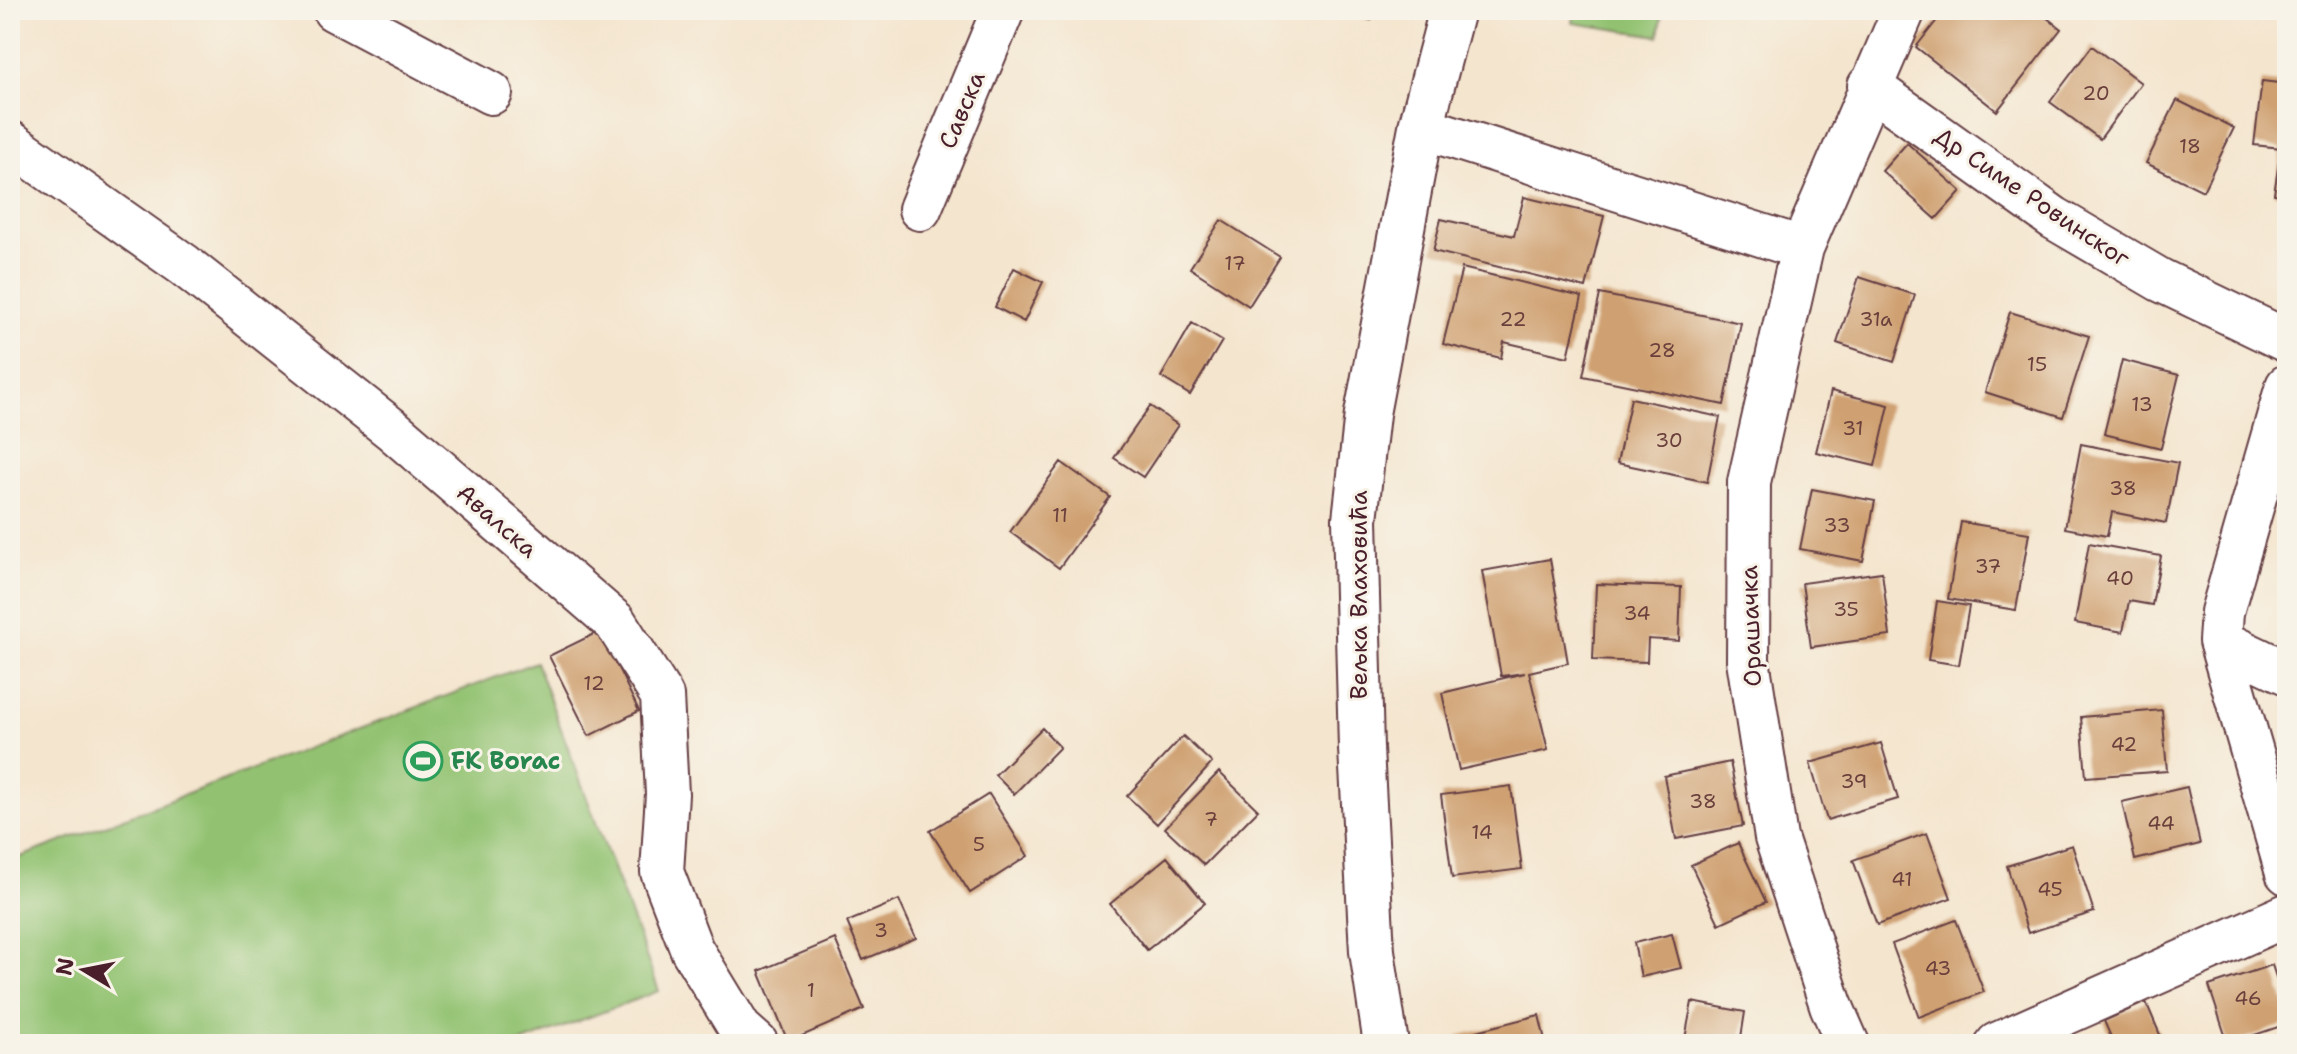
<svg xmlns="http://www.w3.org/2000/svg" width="2297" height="1054" font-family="'Shantell Sans',sans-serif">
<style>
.green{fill:#92c271;stroke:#6e704e;stroke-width:2}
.building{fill:#cfa071}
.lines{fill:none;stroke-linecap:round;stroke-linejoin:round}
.street-casing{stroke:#643d43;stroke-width:46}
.secondary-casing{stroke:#643d43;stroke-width:48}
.street{stroke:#fff;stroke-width:42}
.secondary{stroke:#fff;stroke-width:44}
.labels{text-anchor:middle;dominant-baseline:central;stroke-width:6;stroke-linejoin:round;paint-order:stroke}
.number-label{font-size:20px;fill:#6b3f3c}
.street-label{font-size:24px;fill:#4a1f2b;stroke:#f7f3e8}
.leisure-label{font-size:24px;font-weight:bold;fill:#27864d;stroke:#f7f3e8;text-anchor:start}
</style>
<rect width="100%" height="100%" fill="#f7f3e8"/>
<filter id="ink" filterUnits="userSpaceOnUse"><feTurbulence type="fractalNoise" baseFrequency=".0125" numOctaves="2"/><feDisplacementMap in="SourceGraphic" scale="16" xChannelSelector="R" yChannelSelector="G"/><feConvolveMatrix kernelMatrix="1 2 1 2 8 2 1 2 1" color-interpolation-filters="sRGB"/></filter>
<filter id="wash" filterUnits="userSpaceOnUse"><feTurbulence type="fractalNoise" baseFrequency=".006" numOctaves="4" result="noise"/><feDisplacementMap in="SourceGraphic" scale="32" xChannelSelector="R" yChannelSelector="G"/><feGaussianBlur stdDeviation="1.8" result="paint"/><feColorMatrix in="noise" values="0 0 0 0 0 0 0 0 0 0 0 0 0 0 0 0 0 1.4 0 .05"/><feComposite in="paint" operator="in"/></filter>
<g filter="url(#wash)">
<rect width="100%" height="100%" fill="#f4e5ce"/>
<path class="green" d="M1575,10H1663L1659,36L1573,23Z
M536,662L659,991L518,1044H10V861Z"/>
<g id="blocks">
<path class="building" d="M1328,10H1372L1371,20Z
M1945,10H2037L2061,29L1997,111L1916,47Z
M2092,46L2141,83L2100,139L2050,102Z
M2262,81L2287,84V196L2274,194L2281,148L2254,145Z
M2177,100L2234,128L2203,191L2146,163Z
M1907,143L1961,191L1936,219L1882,171Z
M1524,197L1604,216L1586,288L1433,251L1441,219L1514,236Z
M1221,220L1280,257L1249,306L1190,268Z
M1014,268L1043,282L1024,322L995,307Z
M1462,268L1582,297L1568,357L1504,342L1501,358L1443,344Z
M1859,277L1915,295L1894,362L1837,343Z
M1600,294L1741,323L1724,405L1583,376Z
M2010,312L2089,336L2063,417L1985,392Z
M1192,323L1222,341L1190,395L1161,377Z
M2122,360L2179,375L2161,448L2104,434Z
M1831,391L1889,405L1875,466L1816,452Z
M1631,398L1720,417L1707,482L1617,463Z
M1150,406L1178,425L1143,477L1114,458Z
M2081,444L2178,463L2166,523L2112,512L2107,536L2065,528Z
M1061,462L1110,497L1059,568L1010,532Z
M1812,489L1875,501L1863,561L1800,549Z
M1961,522L2029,533L2016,610L1948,599Z
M2089,543L2161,556L2152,605L2129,601L2123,632L2075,623Z
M1550,559L1568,663L1529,672L1548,750L1459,770L1442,693L1525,673L1501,676L1482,571Z
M1882,572L1890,636L1811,647L1802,583Z
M1596,584L1681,587L1679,641L1648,639L1647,662L1593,660Z
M1937,601L1969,606L1959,665L1928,660Z
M600,631L639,711L589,736L549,656Z
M2162,710L2167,771L2086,777L2081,717Z
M1042,728L1060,747L1014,794L995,775Z
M1183,736L1212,763L1157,824L1127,796Z
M1881,743L1898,799L1827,820L1810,763Z
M1730,762L1743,826L1676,839L1664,776Z
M1219,772L1258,810L1204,865L1165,828Z
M1511,786L1522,869L1452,878L1441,795Z
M2187,787L2200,844L2135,860L2122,802Z
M989,794L1028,856L970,893L930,831Z
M1927,833L1951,898L1877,925L1853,860Z
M1738,843L1766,902L1719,924L1691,865Z
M2072,845L2094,912L2028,933L2007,866Z
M1167,857L1205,903L1147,950L1110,904Z
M899,900L916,938L863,960L847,922Z
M1956,920L1984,992L1919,1017L1892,944Z
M1672,934L1681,968L1641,977L1634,943Z
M835,939L864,1009L788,1042L759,971Z
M2272,965L2287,1010V1024L2228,1044L2209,986Z
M1692,1002L1745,1012L1740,1044H1684Z
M2146,1002L2164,1044H2114L2104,1021Z
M1539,1015L1546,1044H1459L1457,1036Z"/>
</g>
</g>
<g filter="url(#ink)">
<use href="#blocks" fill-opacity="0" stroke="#643d43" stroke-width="2"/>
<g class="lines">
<g class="street-casing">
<path id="street" d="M334,10L491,93
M1869,86L2054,218L2160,280L2287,341
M1421,127L1802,248L1904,10
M10,142L184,265L394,431L615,622L662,696L667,794L662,872L692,950L740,1029L757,1044
M920,209L1003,10
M1802,248L1749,482L1748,660L1776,838L1831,1005L1848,1044
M2287,386L2222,612L2220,641L2287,873
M2220,641L2287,673
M1997,1044L2287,915"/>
</g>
<g class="secondary-casing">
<path id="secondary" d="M1386,1044L1372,951L1361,749L1355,519L1367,414L1421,127L1452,10"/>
</g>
<use href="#street" class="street"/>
<use href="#secondary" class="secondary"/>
</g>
</g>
<defs>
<g id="stadium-ring" transform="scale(2)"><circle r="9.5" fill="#f7f3e8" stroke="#2e9e5b" stroke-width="1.5"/><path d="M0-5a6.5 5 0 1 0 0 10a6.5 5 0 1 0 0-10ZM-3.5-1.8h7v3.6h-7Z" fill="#2e9e5b"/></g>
</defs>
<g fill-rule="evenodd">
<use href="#stadium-ring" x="423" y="761"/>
</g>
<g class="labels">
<g class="number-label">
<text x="2096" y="93">20</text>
<text x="2190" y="146">18</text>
<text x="1235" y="263">17</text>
<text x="1513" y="319">22</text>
<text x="1876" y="319">31a</text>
<text x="1662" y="350">28</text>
<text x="2037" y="364">15</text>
<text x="2142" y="404">13</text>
<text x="1853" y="428">31</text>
<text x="1669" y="440">30</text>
<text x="2123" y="488">38</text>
<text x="1060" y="515">11</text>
<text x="1837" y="525">33</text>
<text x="1988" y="566">37</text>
<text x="2120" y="578">40</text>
<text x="1846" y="609">35</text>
<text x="1637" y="613">34</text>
<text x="594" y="683">12</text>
<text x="2124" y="744">42</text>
<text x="1854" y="781">39</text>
<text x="1703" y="801">38</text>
<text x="1211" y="819">7</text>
<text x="2161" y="823">44</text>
<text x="1482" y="832">14</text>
<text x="979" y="844">5</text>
<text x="1902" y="879">41</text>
<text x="2050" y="889">45</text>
<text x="881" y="930">3</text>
<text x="1938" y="968">43</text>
<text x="811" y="990">1</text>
<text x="2248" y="998">46</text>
</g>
<g class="street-label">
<text transform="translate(962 110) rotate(-67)">Савска</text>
<text transform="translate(2032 197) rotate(34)">Др Симе Ровинског</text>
<text transform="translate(497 521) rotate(41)">Авалска</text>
<text transform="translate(1359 595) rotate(-90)">Вељка Влаховића</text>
<text transform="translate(1751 626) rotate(-92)">Орашачка</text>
</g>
<g class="leisure-label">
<text x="451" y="761">FK Borac</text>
</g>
</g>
<rect width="2297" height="1054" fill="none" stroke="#f7f3e8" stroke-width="40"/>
<g transform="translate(84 970) rotate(280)" stroke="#f7f3e8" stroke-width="6" paint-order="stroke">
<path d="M0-6L14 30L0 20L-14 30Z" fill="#4a1f2b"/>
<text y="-12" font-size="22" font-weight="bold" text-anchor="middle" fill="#4a1f2b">N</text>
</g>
</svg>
